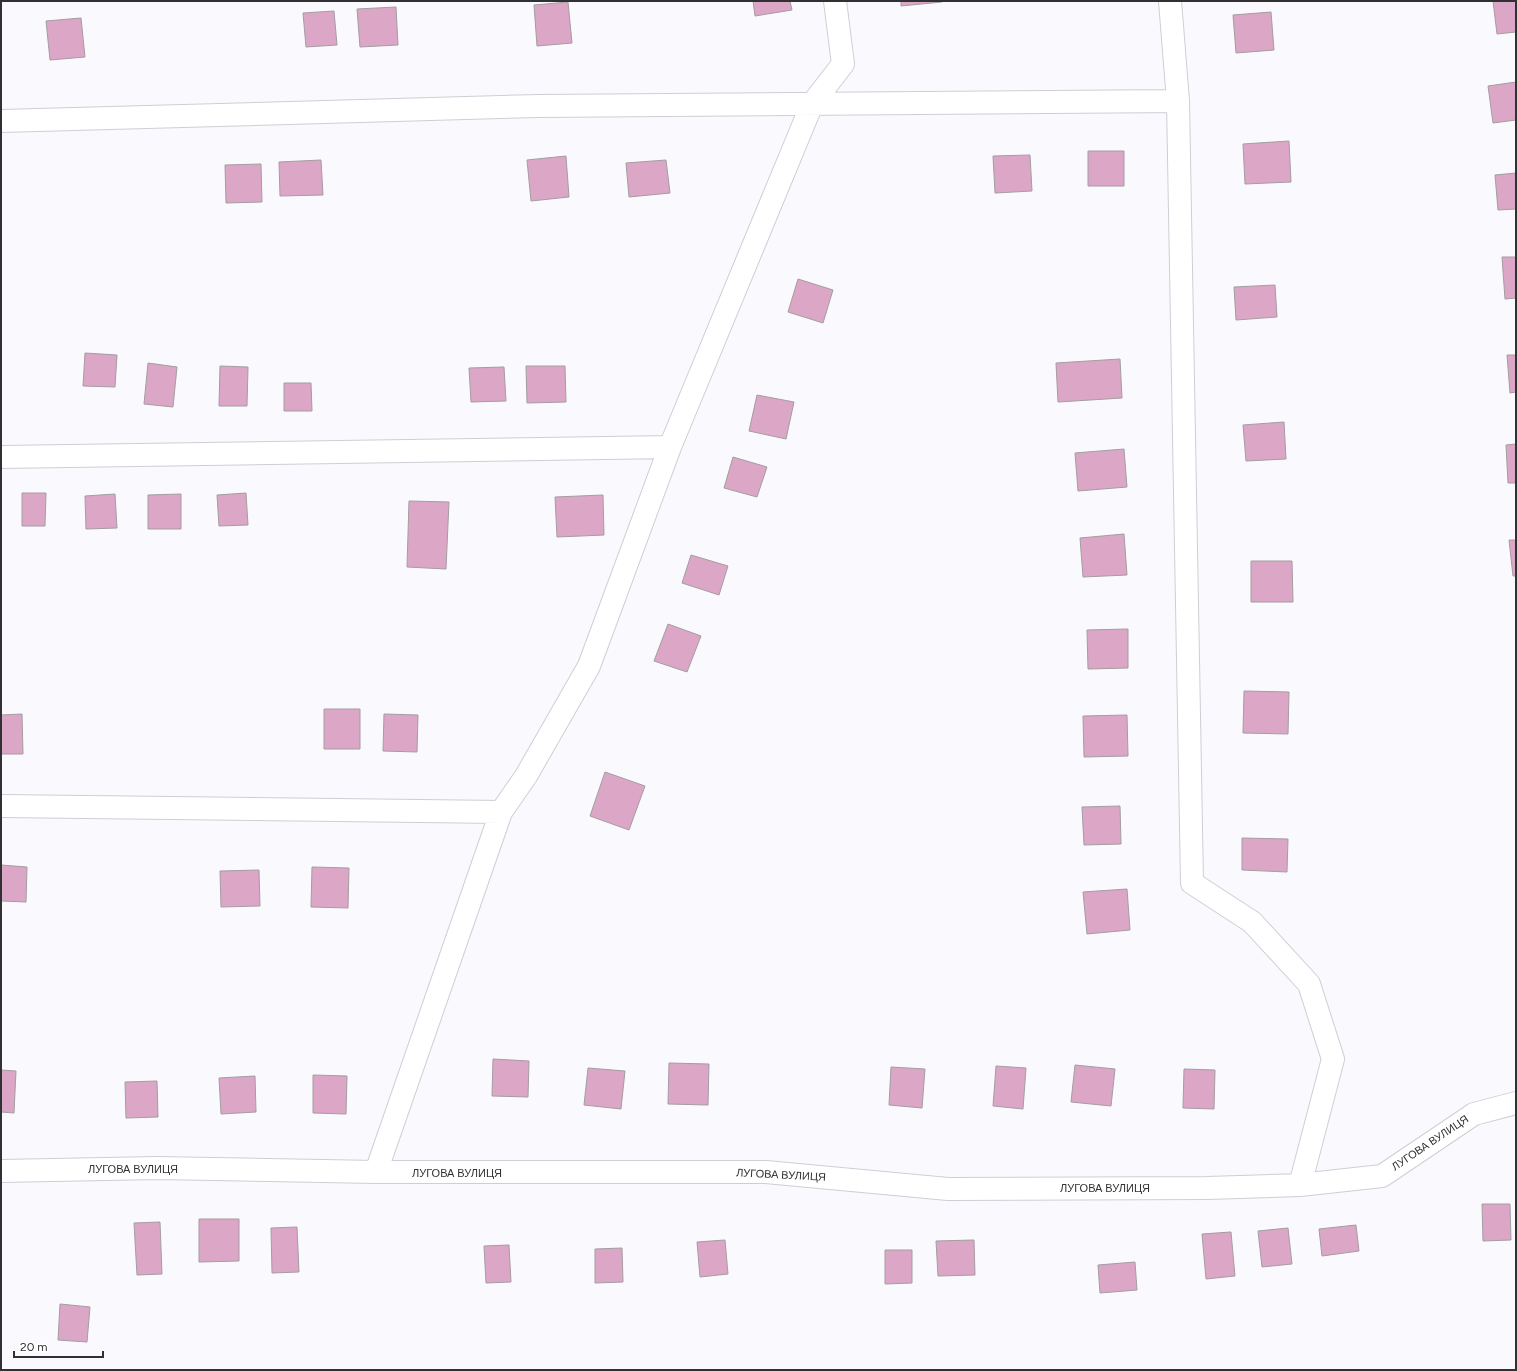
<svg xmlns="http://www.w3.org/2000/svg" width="1517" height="1371" font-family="Figtree,sans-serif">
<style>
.building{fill:#dca6c6;stroke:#a49da1}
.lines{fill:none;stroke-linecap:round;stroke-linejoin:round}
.street-casing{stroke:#cecfd6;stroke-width:24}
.street{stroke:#fff;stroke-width:22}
.labels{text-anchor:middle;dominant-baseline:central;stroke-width:3.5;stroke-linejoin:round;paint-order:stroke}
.street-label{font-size:11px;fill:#313134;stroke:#fff}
</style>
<rect width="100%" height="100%" fill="#f9f9fe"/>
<path class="building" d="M753,1H790L792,10L755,16Z
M901,1H942V2L901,6Z
M1493,1H1516V32L1497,34Z
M568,2L572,43L537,46L534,5Z
M396,7L398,45L360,47L357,9Z
M334,11L337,45L306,47L303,13Z
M1271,12L1274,50L1236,53L1233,15Z
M81,18L85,57L50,60L46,21Z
M1516,82V120L1493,123L1488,86Z
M1289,141L1291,182L1245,184L1243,144Z
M1088,151H1124V186H1088Z
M1030,155L1032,191L995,193L993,156Z
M566,156L569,197L531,201L527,160Z
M321,160L323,195L280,196L279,162Z
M666,160L670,193L629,197L626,163Z
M261,164L262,202L226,203L225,165Z
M1516,173V209L1498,210L1495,175Z
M1502,257H1516V298L1505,299Z
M798,279L833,290L823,323L788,312Z
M1275,285L1277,317L1236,320L1234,287Z
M85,353L117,355L115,387L83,386Z
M1507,355H1516V392L1510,393Z
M1120,359L1122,398L1058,402L1056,363Z
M148,363L177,367L173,407L144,404Z
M220,366L248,367L247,406H219Z
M526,366H565L566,402L527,403Z
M504,367L506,401L471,402L469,368Z
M284,383H311L312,411H284Z
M757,395L794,402L786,439L749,431Z
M1284,422L1286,459L1246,461L1243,425Z
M1516,444V483H1508L1506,445Z
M1124,449L1127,487L1078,491L1075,453Z
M733,457L767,467L757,497L724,488Z
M22,493H46L45,526H22Z
M246,493L248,525L219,526L217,495Z
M115,494L117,528L86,529L85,496Z
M181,494V529H148V495Z
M603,495L604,535L557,537L555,497Z
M409,501L449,502L446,569L407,567Z
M1124,534L1127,575L1083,577L1080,538Z
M1509,540H1516V576H1513Z
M691,555L728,566L719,595L682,583Z
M1251,561H1292L1293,602H1251Z
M668,624L701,636L687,672L654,661Z
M1128,629V668L1088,669L1087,630Z
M1244,691L1289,692L1288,734L1243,733Z
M324,709H360V749H324Z
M22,714L23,754H1V715Z
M384,714L418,715L417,752L383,751Z
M1127,715L1128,756L1084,757L1083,716Z
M605,772L645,786L629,830L590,816Z
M1120,806L1121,844L1084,845L1082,807Z
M1242,838L1288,839L1287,872L1242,870Z
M1,865L27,867L26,902L1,901Z
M312,867L349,868L348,908L311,907Z
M259,870L260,906L221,907L220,871Z
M1127,889L1130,930L1087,934L1083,892Z
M493,1059L529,1061L528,1097L492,1096Z
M669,1063L709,1064L708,1105L668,1104Z
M1075,1065L1115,1069L1111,1106L1071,1102Z
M996,1066L1026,1068L1023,1109L993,1106Z
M891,1067L925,1069L922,1108L889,1105Z
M588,1068L625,1071L621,1109L584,1105Z
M1184,1069L1215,1070L1214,1109L1183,1108Z
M1,1070L16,1071L14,1113L1,1112Z
M313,1075L347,1076L346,1114L313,1113Z
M255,1076L256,1112L221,1114L219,1078Z
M157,1081L158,1117L126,1118L125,1082Z
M1482,1204H1510L1511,1240L1483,1241Z
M199,1219H239V1261L199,1262Z
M160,1222L162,1274L137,1275L134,1223Z
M1356,1225L1359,1251L1322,1256L1319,1229Z
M297,1227L299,1272L272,1273L271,1228Z
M1288,1228L1292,1264L1262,1267L1258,1231Z
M1231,1232L1235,1276L1206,1279L1202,1234Z
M725,1240L728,1274L700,1277L697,1242Z
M974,1240L975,1275L938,1276L936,1241Z
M509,1245L511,1282L486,1283L484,1246Z
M622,1248L623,1282L595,1283V1249Z
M885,1250H912V1283L885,1284Z
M1135,1262L1137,1290L1100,1293L1098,1265Z
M60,1304L90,1307L87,1342L58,1340Z"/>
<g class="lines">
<g class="street-casing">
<path id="street" d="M1170,1L1178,101L1192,883L1252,922L1309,984L1333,1059L1300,1185
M1,121L539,106L1178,101
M1,457L670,447
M1,806L501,812
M1,1171L157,1168L376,1172H766L948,1189L1207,1188L1300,1185L1382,1176L1474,1114L1516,1103
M376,1172L501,812L526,776L589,666L670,447L812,104L843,64L835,1"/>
</g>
<use href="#street" class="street"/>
</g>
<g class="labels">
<g class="street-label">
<text transform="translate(1430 1143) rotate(-34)">ЛУГОВА ВУЛИЦЯ</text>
<text x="133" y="1169">ЛУГОВА ВУЛИЦЯ</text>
<text x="457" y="1173">ЛУГОВА ВУЛИЦЯ</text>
<text transform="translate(781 1175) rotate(3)">ЛУГОВА ВУЛИЦЯ</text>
<text x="1105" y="1188">ЛУГОВА ВУЛИЦЯ</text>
</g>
</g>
<rect width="1517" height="1371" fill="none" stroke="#313134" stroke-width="4"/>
<path d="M14 1351v6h89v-6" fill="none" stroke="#313134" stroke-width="2"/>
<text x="20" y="1351" font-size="12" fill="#313134" stroke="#ffffff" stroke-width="3" paint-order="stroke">20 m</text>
</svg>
